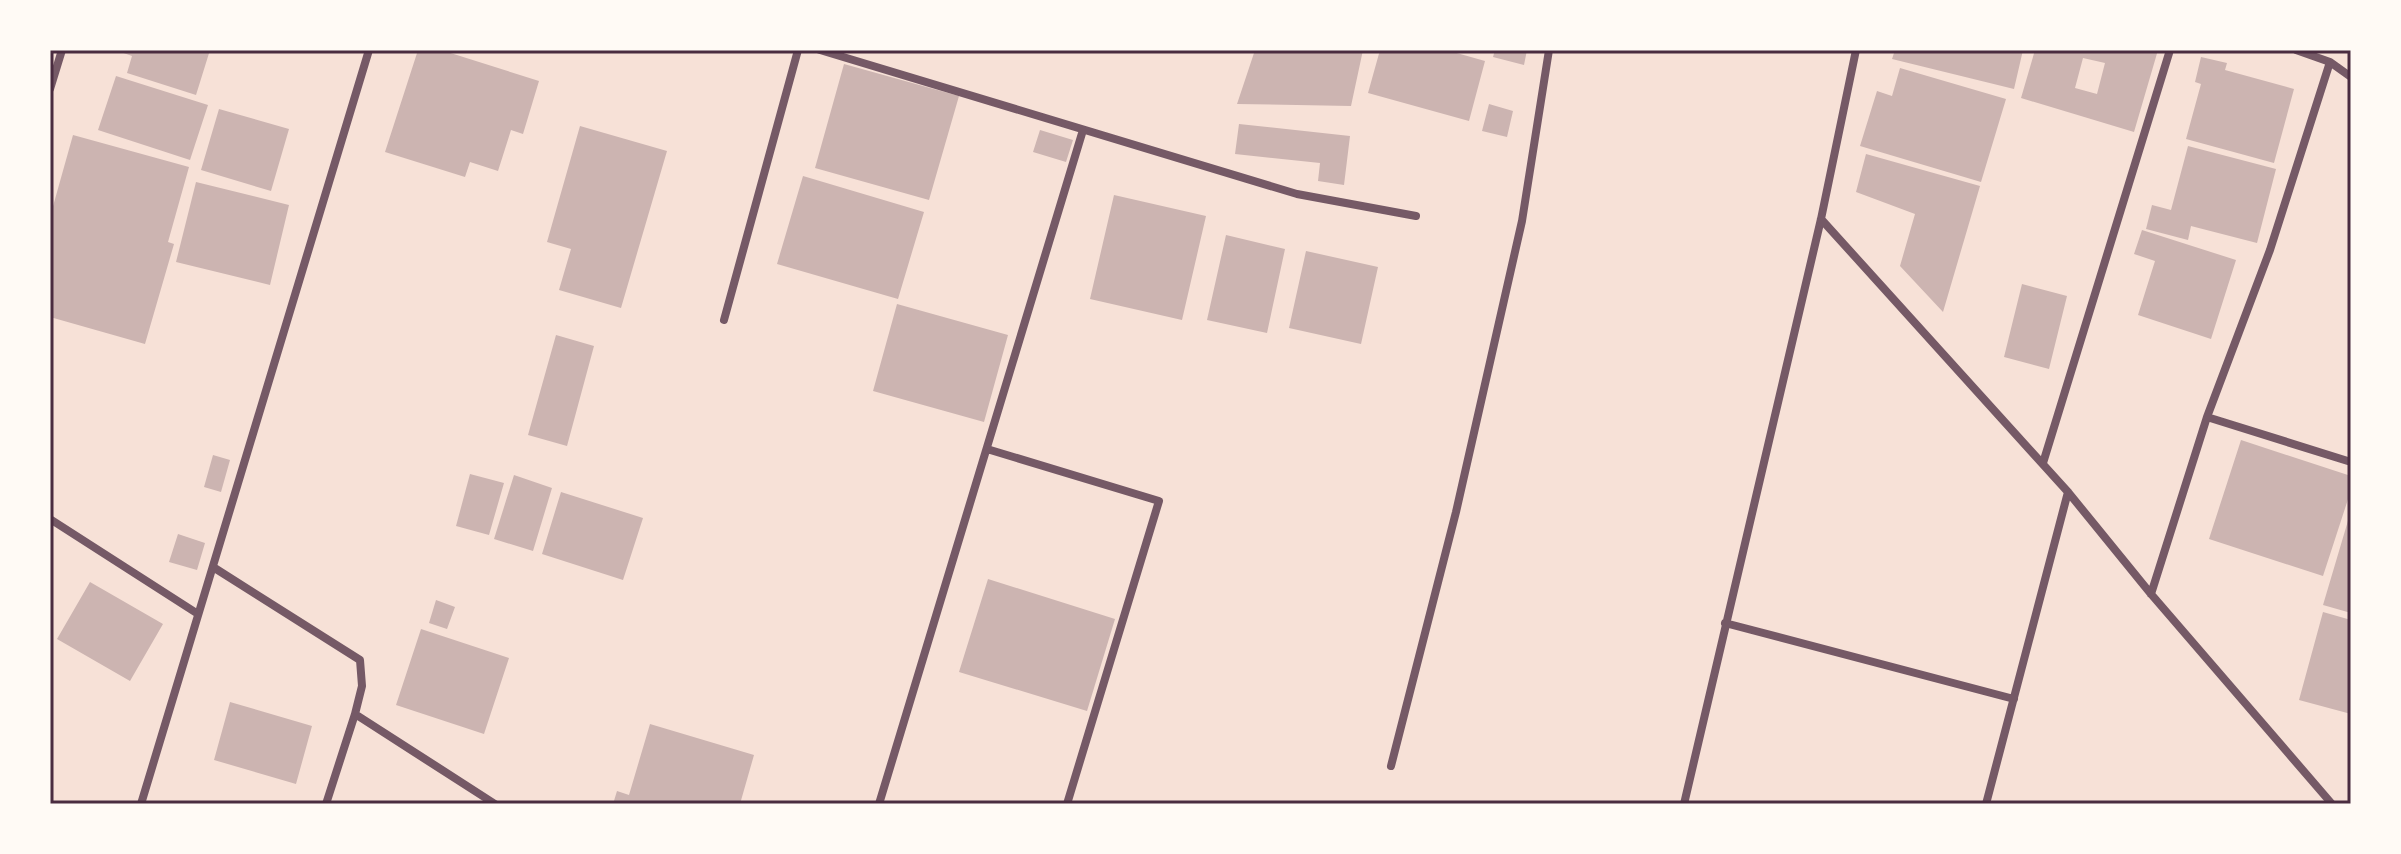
<svg xmlns="http://www.w3.org/2000/svg" width="2401" height="854" font-family="Ubuntu,sans-serif">
<style>
.building{fill:#ccb4b1;fill-rule:evenodd}
.lines{fill:none;stroke-linecap:round;stroke-linejoin:round}
.minor{stroke:#755966;stroke-width:8}
.neatline{fill:none;stroke:#4a2c40;stroke-width:3}
</style>
<rect width="100%" height="100%" fill="#f7e1d7"/>
<path class="building" d="M115,50H210L196,95L127,73L132,56Z
M418,50H441L539,81L523,134L511,130L498,171L470,162L465,177L385,152Z
M1261,50H1363L1351,106L1237,104L1254,53Z
M1380,50H1446L1485,61L1469,121L1368,93Z
M1495,50H1527L1524,65L1493,57Z
M1895,50H2023L2014,89L1892,59Z
M2035,50H2158L2134,132L2021,98ZM2083,58L2105,63L2097,94L2075,88Z
M2201,57L2227,63L2225,70L2294,89L2274,163L2186,139L2201,84L2195,82Z
M844,64L959,96L929,200L815,168Z
M1900,68L2006,99L1981,182L1860,146L1877,91L1892,96Z
M116,76L208,105L190,160L98,130Z
M1489,104L1513,111L1507,137L1482,131Z
M219,109L289,129L271,191L201,170Z
M1239,124L1350,136L1344,185L1318,181L1320,163L1235,154Z
M580,126L667,151L621,308L559,290L571,249L547,242Z
M1040,130L1073,140L1066,162L1033,152Z
M73,135L189,167L168,242L174,244L145,344L50,317V217Z
M2188,146L2276,169L2257,243L2191,226L2188,240L2146,229L2152,205L2171,210Z
M1866,154L1980,186L1943,312L1900,266L1915,214L1856,192Z
M803,176L924,212L898,299L777,264Z
M196,182L289,205L270,285L176,262Z
M1114,195L1206,216L1182,320L1090,299Z
M2142,230L2236,260L2211,339L2138,315L2155,261L2134,254Z
M1226,235L1285,249L1267,333L1207,320Z
M1306,251L1378,267L1361,344L1289,328Z
M2022,284L2067,296L2049,369L2004,357Z
M897,304L1008,335L984,422L873,391Z
M556,335L594,346L567,446L528,435Z
M2241,440L2351,476V490L2323,576L2209,539Z
M213,455L230,460L221,492L204,487Z
M470,474L504,483L489,535L456,526Z
M514,475L552,488L533,551L494,539Z
M561,492L643,518L623,580L542,554Z
M2350,514L2351,515V613L2323,605Z
M178,534L205,543L197,570L169,562Z
M988,579L1115,619L1087,711L959,672Z
M90,582L163,624L130,681L57,639Z
M436,600L455,607L447,629L429,623Z
M2323,612L2351,620V714L2299,700Z
M421,629L509,658L484,734L396,705Z
M230,702L312,726L296,784L214,760Z
M650,724L754,755L740,804H613L617,791L629,795Z"/>
<g class="lines">
<path class="minor" d="M820,50L1297,194L1416,216
M2296,50L2330,62L2351,77
M50,89L62,50
M1821,219L2068,492L2151,594L2332,804
M724,320L798,50
M2207,417L2351,462
M987,449L1159,501L1067,804
M2043,463L2170,50
M50,519L198,614
M213,567L360,660L362,686L355,714L495,804
M2151,594L2207,417L2270,250L2330,62
M1725,623L2014,699
M1391,766L1456,512L1522,221L1549,50
M141,804L369,50
M326,804L355,714
M879,804L1083,130
M1684,804L1821,219L1856,50
M1986,804L2068,492"/>
</g>
<rect width="2401" height="854" fill="none" stroke="#fffaf5" stroke-width="104"/>
<rect x="52" y="52" width="2297" height="750" class="neatline"/>
</svg>
